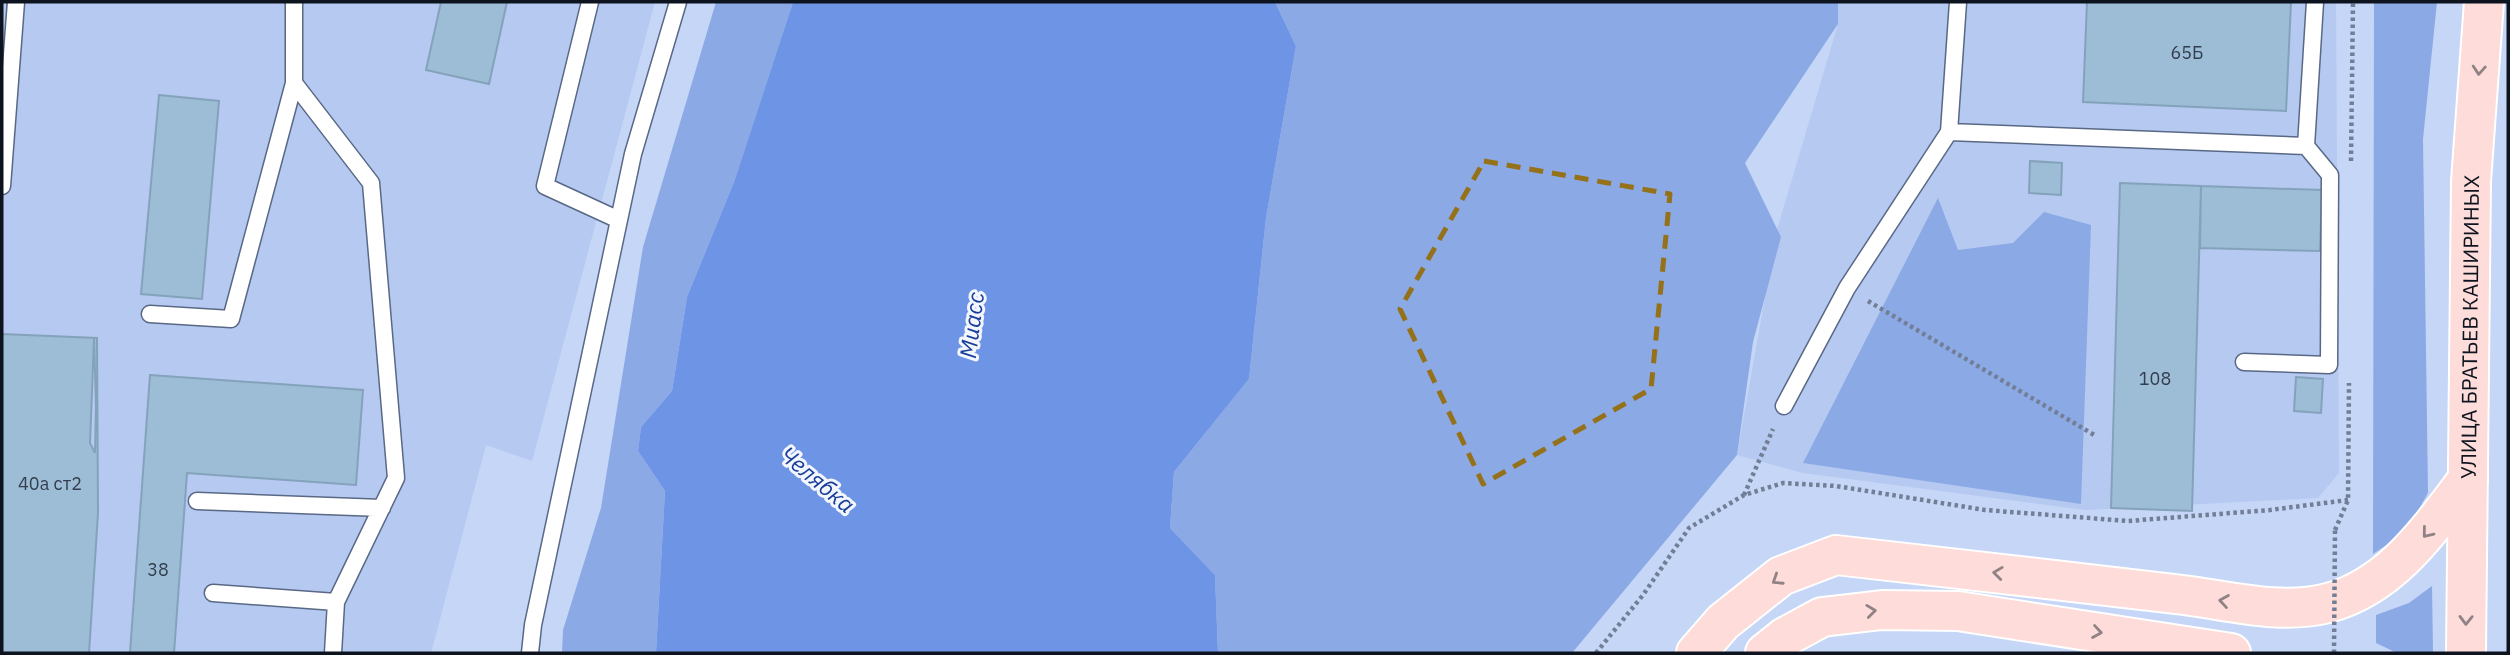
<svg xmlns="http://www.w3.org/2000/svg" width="2510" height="655" font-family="'IBM Plex Sans',sans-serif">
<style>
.built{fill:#b5c9f1}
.green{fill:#8ba9e5}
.water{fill:#6e94e5}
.building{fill:#9dbcd6;stroke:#84a2bb;stroke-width:2;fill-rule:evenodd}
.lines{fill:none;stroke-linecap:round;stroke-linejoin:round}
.service-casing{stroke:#596885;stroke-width:19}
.primary-casing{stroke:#fff;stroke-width:42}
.path{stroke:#727e95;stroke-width:4.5;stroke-dasharray:3.5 3.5;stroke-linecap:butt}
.service{stroke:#fff;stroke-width:16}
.primary{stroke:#fddcd9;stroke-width:38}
.path-bridge{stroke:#727e95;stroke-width:4.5;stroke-dasharray:3.5 3.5;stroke-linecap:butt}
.oneway{stroke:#918285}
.marked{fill:none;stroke:#957119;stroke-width:5;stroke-dasharray:14 9;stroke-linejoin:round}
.labels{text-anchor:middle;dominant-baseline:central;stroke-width:6;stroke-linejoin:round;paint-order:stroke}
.number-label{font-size:18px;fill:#323e4d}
.street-label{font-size:21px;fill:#0e141f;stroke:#f3f6fd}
.water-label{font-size:23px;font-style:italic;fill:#193d9a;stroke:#f3f6fd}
</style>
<rect width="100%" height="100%" fill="#c5d6f7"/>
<path class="built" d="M2,2H655L532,461L486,445L431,653H2Z
M1838,2H2336L2339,473L2318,498L2086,510L1803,473L1737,455L1777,230L1838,24Z"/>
<path class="green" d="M716,2H793L734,182L687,297L672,391L641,427L638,451L665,491L656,653H562L563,630L601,508L643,247Z
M1275,2H1838V24L1745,163L1781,237L1753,342L1737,455L1572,653H1218L1215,575L1170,528L1174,472L1249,379L1266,218L1296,46Z
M2374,2H2437L2423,139L2428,493L2406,532L2373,554Z
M1938,198L1958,250L2013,243L2044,212L2091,225L2081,504L1803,463Z
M2432,586L2433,653H2397L2376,643V615L2409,603Z"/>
<path class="water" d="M793,2H1275L1296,46L1266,218L1249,379L1174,472L1170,528L1215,575L1218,653H656L665,491L638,451L641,427L672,391L687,297L734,182Z"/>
<path class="building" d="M441,2H507L489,84L426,70Z
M2087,2H2291L2286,111L2083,102Z
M159,95L219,101L202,299L141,294Z
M2030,161L2062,163L2061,195L2029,193Z
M2120,183L2201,186L2192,511L2111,508Z
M2201,186L2322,190L2320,251L2200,248Z
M2,334L97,338L98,513L89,653H2ZM94,339L96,406L95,453L90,443Z
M150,375L363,390L356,485L187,473L174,653H130Z
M2296,377L2323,379L2321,413L2294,411Z"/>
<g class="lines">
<g class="service-casing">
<path id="service" d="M294,2V83L371,183L396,478L336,602L333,653
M590,2L545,186L619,220
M1949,132L2306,146L2315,2
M2,186L16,2
M150,314L231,319L294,83
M2244,362L2329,365L2330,175L2306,146
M1784,406L1847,288L1949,132L1958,2
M197,501L382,508
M213,593L336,602
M530,653L533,625L633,154L678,2"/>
</g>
<g class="primary-casing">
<g id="primary">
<path d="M1696,653L1723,622L1781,576L1836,555C1949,567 2062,581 2175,594C2224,599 2278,616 2328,603C2392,586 2430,529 2468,479"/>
<path d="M1765,653L1785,637L1822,617L1882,610L1958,611L2231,653"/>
<path id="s1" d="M2466,653L2471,181L2484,2"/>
</g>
</g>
<path class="path" d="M2351,161L2353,2
M1868,301L2096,436
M1744,495L1773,429
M2335,530L2348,500L2349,383
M1596,653L1643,595L1689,528L1744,495L1783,483L1836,486L1985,510L2128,521L2270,510L2348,500"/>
<use href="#service" class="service"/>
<use href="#primary" class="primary"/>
<path class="path-bridge" d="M2334,653L2335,530"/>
</g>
<defs><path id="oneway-chevron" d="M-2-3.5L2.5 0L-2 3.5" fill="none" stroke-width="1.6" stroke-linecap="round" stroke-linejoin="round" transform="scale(1.75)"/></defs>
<g class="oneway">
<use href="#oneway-chevron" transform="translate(2479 70) rotate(94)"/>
<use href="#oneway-chevron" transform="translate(2427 533) rotate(129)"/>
<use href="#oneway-chevron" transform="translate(1998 573) rotate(-173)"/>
<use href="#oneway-chevron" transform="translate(1777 580) rotate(147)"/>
<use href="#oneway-chevron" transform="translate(2224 601) rotate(-171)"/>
<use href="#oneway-chevron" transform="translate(1871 611) rotate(-7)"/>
<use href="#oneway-chevron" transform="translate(2466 620) rotate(91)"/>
<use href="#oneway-chevron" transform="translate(2097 632) rotate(9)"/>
</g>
<path class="marked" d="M1484,161L1670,194L1651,389L1483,484L1400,309Z"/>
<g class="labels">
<g class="number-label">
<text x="2187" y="52">65Б</text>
<text x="2155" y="378">108</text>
<text x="50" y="483">40а ст2</text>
<text x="158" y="569">38</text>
</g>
<g class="street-label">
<text stroke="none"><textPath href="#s1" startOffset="326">УЛИЦА БРАТЬЕВ КАШИРИНЫХ</textPath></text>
</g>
<g class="water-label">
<text transform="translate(971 325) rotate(-83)">Миасс</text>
<text transform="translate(818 479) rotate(40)">Челябка</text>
</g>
</g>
<rect width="2510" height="655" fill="none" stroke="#0e141f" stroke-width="7"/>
</svg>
